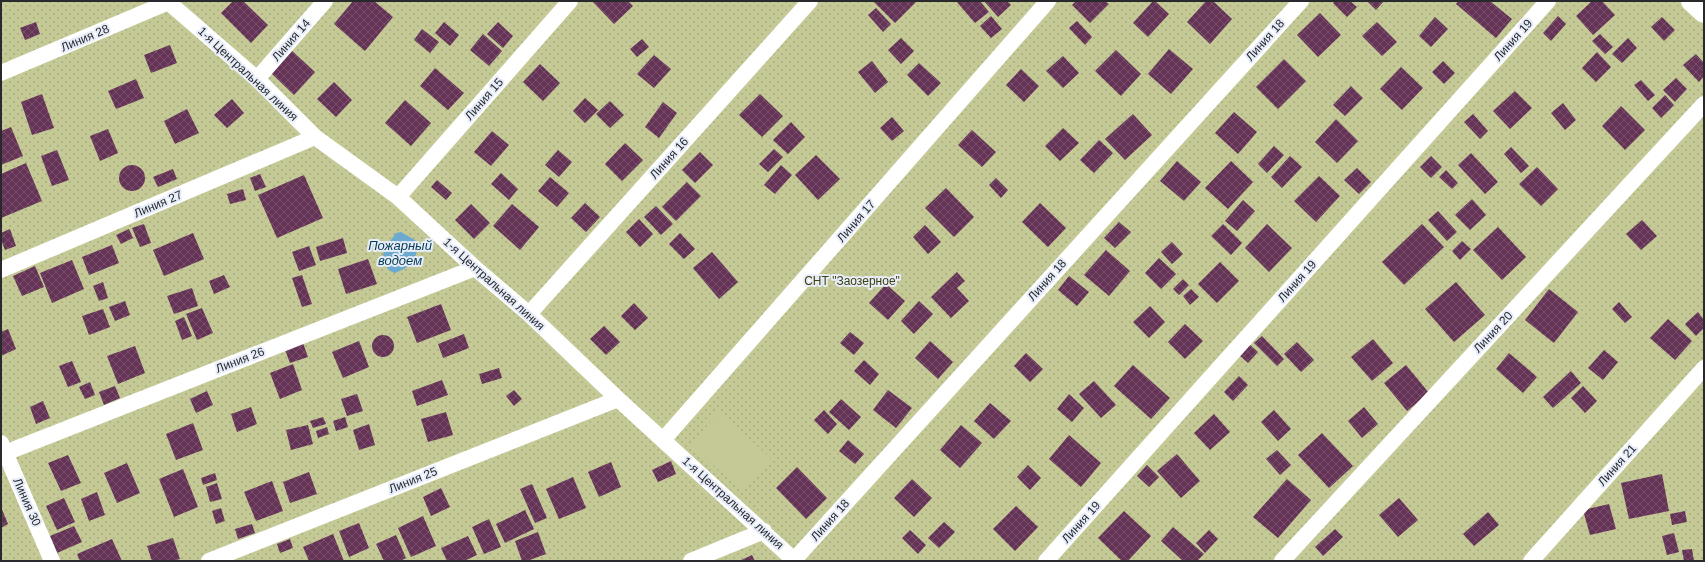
<svg xmlns="http://www.w3.org/2000/svg" width="1705" height="562" font-family="Helvetica,sans-serif">
<style>
.grass{fill:url(#grass-dots)}
.park{fill:#c4c995}
.water{fill:#6caad0}
.building{fill:url(#building-cross-hatch)}
.lines{fill:none;stroke-linecap:round;stroke-linejoin:round}
.street{stroke:#fff;stroke-width:16}
.secondary{stroke:#fff;stroke-width:22}
.labels{text-anchor:middle;dominant-baseline:central;stroke-width:4;stroke-linejoin:round;paint-order:stroke}
.street-label{font-size:12px;fill:#27292d;stroke:#e7edf8}
.park-label{font-size:12px;fill:#3c3f0e;stroke:#e7edf8}
.water-label{font-size:13px;font-style:italic;fill:#053b55;stroke:#e7edf8}
</style>
<defs>
<pattern id="grass-dots" width="8" height="8" patternUnits="userSpaceOnUse"><rect width="8" height="8" fill="#c4c995"/><path d="M2 2h.1M6 6h.1" fill="none" stroke="#a8ad81" stroke-width="1.8" stroke-linecap="round"/></pattern>
<pattern id="building-cross-hatch" width="8" height="8" patternUnits="userSpaceOnUse"><rect width="8" height="8" fill="#653356"/><path d="M0 0l8 8M0 8l8-8" fill="none" stroke="#774f6b"/></pattern>
</defs>
<rect width="100%" height="100%" fill="#dadfeb"/>
<path class="grass" d="M1,1H1704V561H1Z"/>
<path class="park" d="M718,412L771,458L743,490L690,446Z"/>
<path class="water" d="M401,232L420,243L421,247L417,250C415,264 407,268 395,273L390,271L387,268L383,255L385,248L396,233Z"/>
<path class="building" d="M233,1H243L268,25L251,43L221,13Z
M353,1H374L393,17L365,51L334,24Z
M592,1H628L633,6L614,24Z
M873,1H917L895,23Z
M956,1H980L989,12L975,23Z
M984,1H1007L1011,5L998,17Z
M1076,1H1105L1109,4L1090,23L1072,5Z
M1153,1H1155L1169,14L1148,37L1133,23Z
M1206,1H1213L1232,19L1210,44L1187,22Z
M1335,1H1350L1357,7L1347,17L1333,3Z
M1367,1H1384L1376,10Z
M1458,1H1490L1512,19L1496,38L1456,4Z
M1592,1H1602L1615,15L1593,35L1576,16Z
M876,8L891,24L883,32L868,15Z
M1320,13L1341,35L1318,57L1297,35Z
M991,16L1002,29L991,38L980,26Z
M1558,16L1566,24L1551,41L1543,33Z
M1435,17L1448,29L1431,47L1419,36Z
M1662,17L1675,30L1664,41L1651,27Z
M1077,21L1092,37L1085,45L1069,28Z
M36,22L40,34L25,40L20,28Z
M444,22L459,35L450,46L435,33Z
M498,22L513,36L503,48L487,34Z
M1377,22L1397,42L1382,56L1362,36Z
M422,29L439,42L430,53L414,40Z
M483,34L502,51L489,66L470,50Z
M1600,34L1613,47L1605,54L1592,41Z
M901,38L914,51L901,64L888,50Z
M1628,38L1637,48L1622,63L1612,54Z
M642,39L649,47L637,57L630,49Z
M170,45L177,63L151,73L144,55Z
M290,49L315,72L294,95L270,72Z
M1169,49L1193,69L1171,94L1148,74Z
M1116,50L1141,74L1121,96L1095,71Z
M1597,52L1611,67L1596,82L1582,68Z
M1696,54L1704,63V76L1699,82L1683,65Z
M654,55L671,69L654,88L637,74Z
M1063,56L1079,73L1063,88L1046,71Z
M1284,59L1306,81L1278,109L1256,87Z
M872,61L888,82L875,93L858,72Z
M1443,61L1455,73L1444,84L1432,72Z
M919,63L941,83L928,96L907,75Z
M540,64L560,83L543,101L523,82Z
M1401,67L1423,88L1402,110L1380,89Z
M435,68L464,93L448,110L420,86Z
M1021,69L1039,86L1024,102L1006,85Z
M1676,78L1687,89L1675,102L1663,90Z
M136,79L144,98L116,109L108,91Z
M1641,80L1655,95L1648,101L1634,85Z
M334,82L352,100L336,117L317,99Z
M1351,86L1363,98L1345,116L1333,105Z
M1515,91L1532,108L1510,129L1493,111Z
M42,94L54,128L32,135L21,102Z
M760,94L783,116L762,137L739,115Z
M1665,95L1674,105L1661,118L1652,108Z
M585,98L598,110L585,123L573,111Z
M232,99L244,113L227,128L214,115Z
M405,100L431,123L411,146L385,123Z
M610,101L624,115L610,128L596,114Z
M663,102L677,113L659,138L645,127Z
M1563,103L1576,120L1565,130L1551,113Z
M1621,106L1645,130L1625,150L1602,126Z
M187,109L199,133L175,144L164,121Z
M1234,112L1257,132L1238,154L1215,133Z
M1133,114L1152,135L1125,160L1105,139Z
M1473,114L1488,131L1480,139L1464,122Z
M892,117L904,131L892,141L880,128Z
M1336,119L1358,141L1337,163L1315,142Z
M791,122L805,137L788,154L773,140Z
M11,127L23,156L1,165V131Z
M1063,128L1079,143L1060,161L1045,146Z
M108,129L118,153L100,161L90,136Z
M972,130L996,152L982,167L958,145Z
M492,131L509,145L491,166L474,152Z
M1099,140L1113,153L1094,173L1080,160Z
M625,143L643,160L622,181L605,164Z
M1274,146L1284,155L1267,173L1258,164Z
M1511,147L1529,166L1521,173L1504,154Z
M774,149L783,157L768,172L759,164Z
M57,150L69,180L52,186L41,156Z
M558,150L572,162L559,177L545,165Z
M700,152L713,165L695,183L682,170Z
M1471,153L1498,182L1485,194L1458,165Z
M816,155L840,179L818,200L795,175Z
M1290,156L1302,167L1282,188L1271,177Z
M1431,156L1442,167L1431,178L1420,167Z
M1177,161L1201,182L1184,201L1160,181Z
M1231,161L1253,182L1228,209L1205,188Z
M26,163L42,201L1,218V174Z
M781,165L792,175L775,194L764,185Z
M119 178a13 13 0 1 1 26 0a13 13 0 1 1-26 0Z
M1537,167L1558,189L1541,206L1519,184Z
M1357,168L1371,182L1359,194L1344,180Z
M173,169L177,179L158,187L153,177Z
M1446,170L1458,183L1452,189L1439,177Z
M501,173L518,189L509,200L491,184Z
M260,174L266,187L255,191L250,178Z
M304,175L323,218L277,238L258,195Z
M1319,176L1340,196L1316,222L1294,201Z
M550,177L569,193L557,207L538,191Z
M996,178L1008,190L1001,198L989,185Z
M437,180L452,193L446,200L431,187Z
M687,182L701,196L676,221L662,207Z
M946,188L974,217L954,237L925,208Z
M243,189L246,200L230,204L227,194Z
M1472,199L1486,215L1470,230L1455,215Z
M1243,200L1255,211L1237,231L1225,221Z
M585,203L600,217L586,232L571,218Z
M1040,203L1066,228L1048,247L1022,222Z
M471,204L490,223L474,239L455,220Z
M512,204L539,227L520,250L493,226Z
M656,206L673,224L661,235L644,217Z
M1438,211L1457,232L1447,241L1428,220Z
M639,219L653,234L640,247L626,232Z
M1642,220L1657,236L1641,250L1626,234Z
M1119,222L1131,232L1115,248L1104,238Z
M144,224L151,243L140,247L132,228Z
M1223,224L1242,243L1231,255L1211,236Z
M1267,224L1292,248L1269,272L1245,248Z
M1422,224L1444,247L1404,285L1382,262Z
M925,225L941,242L928,254L913,237Z
M1498,227L1526,257L1502,280L1473,250Z
M10,229L16,246L5,250L1,240V233Z
M129,229L133,238L121,244L116,235Z
M193,233L204,259L164,276L153,250Z
M680,233L695,249L684,259L669,244Z
M343,238L347,253L320,261L316,247Z
M1462,241L1471,249L1460,260L1452,251Z
M1172,242L1183,254L1172,264L1161,252Z
M112,245L119,263L89,275L82,257Z
M309,246L316,265L299,271L292,252Z
M1106,250L1130,271L1109,296L1084,275Z
M712,252L738,282L719,299L693,268Z
M1159,258L1176,274L1161,289L1145,273Z
M368,259L377,284L346,294L338,269Z
M72,260L84,289L52,303L40,273Z
M1220,262L1239,281L1217,303L1198,284Z
M35,266L44,287L22,296L13,276Z
M957,272L965,281L957,288L969,301L951,318L931,297Z
M224,275L230,287L214,294L209,281Z
M302,275L312,304L302,307L292,278Z
M1069,276L1089,292L1077,306L1058,290Z
M1183,279L1189,285L1179,295L1173,289Z
M103,282L108,298L99,301L93,286Z
M1456,282L1485,315L1454,342L1425,309Z
M886,284L905,301L888,320L869,303Z
M192,288L198,306L174,314L167,296Z
M1191,289L1199,297L1190,305L1183,296Z
M1549,289L1578,312L1554,343L1525,320Z
M125,301L130,315L115,321L109,307Z
M919,301L933,314L914,334L901,321Z
M1619,302L1632,317L1625,323L1612,309Z
M634,303L648,318L635,330L621,316Z
M441,304L451,330L417,343L407,317Z
M1150,306L1165,322L1149,338L1133,322Z
M202,308L213,333L197,340L186,314Z
M103,309L110,327L89,335L82,316Z
M1698,312L1704,320V328L1696,336L1685,324Z
M184,317L192,336L182,340L175,321Z
M1668,319L1692,341L1675,360L1650,338Z
M1185,324L1203,341L1185,359L1168,342Z
M604,326L620,342L606,355L590,339Z
M8,329L16,349L1,356V332Z
M850,332L864,343L854,355L840,343Z
M464,334L469,348L443,358L438,344Z
M372 346a11 11 0 1 1 22 0a11 11 0 1 1-22 0Z
M1262,336L1284,359L1277,366L1254,343Z
M1373,339L1393,363L1372,381L1351,357Z
M359,341L369,367L343,378L332,352Z
M930,341L953,362L938,379L915,358Z
M1297,342L1314,360L1301,372L1284,354Z
M303,343L308,357L290,363L285,350Z
M1249,344L1258,352L1248,363L1239,355Z
M135,346L145,373L118,384L107,356Z
M1604,350L1618,362L1603,380L1588,368Z
M1026,353L1043,369L1030,382L1014,366Z
M1509,353L1537,377L1523,393L1496,369Z
M864,360L879,374L870,385L854,371Z
M72,361L81,382L68,387L59,366Z
M293,364L302,390L280,399L270,373Z
M1133,365L1170,398L1151,419L1114,386Z
M1406,365L1429,393L1407,411L1384,383Z
M499,368L502,378L482,384L479,374Z
M1571,371L1581,383L1553,408L1543,397Z
M1239,376L1248,385L1233,401L1224,392Z
M442,380L448,395L417,406L412,391Z
M1094,381L1116,405L1101,418L1079,394Z
M90,382L95,395L85,399L79,387Z
M115,386L120,398L104,405L99,392Z
M1583,386L1597,401L1585,413L1571,398Z
M514,390L522,399L514,406L506,396Z
M888,390L912,408L896,428L873,410Z
M207,391L213,405L196,413L190,399Z
M357,394L363,411L347,416L341,399Z
M1069,394L1084,408L1072,422L1057,409Z
M841,399L861,417L849,430L829,412Z
M43,401L50,418L36,424L30,407Z
M990,403L1011,421L994,439L974,421Z
M251,407L257,424L237,432L231,414Z
M1364,407L1378,424L1362,438L1348,421Z
M824,410L837,424L828,434L814,420Z
M1274,410L1291,429L1278,441L1261,422Z
M446,412L453,435L428,442L421,419Z
M1214,414L1230,432L1210,450L1194,433Z
M323,417L326,424L313,428L310,421Z
M345,417L348,427L336,431L333,421Z
M193,423L203,450L176,460L166,434Z
M369,424L375,445L359,450L353,430Z
M308,425L313,444L291,450L286,430Z
M961,425L982,443L960,468L940,450Z
M327,427L329,434L318,438L316,431Z
M1322,433L1353,466L1329,488L1298,455Z
M1069,435L1101,463L1081,487L1049,459Z
M848,440L864,454L855,464L839,451Z
M1277,450L1291,465L1280,475L1266,459Z
M1177,454L1200,481L1181,498L1157,471Z
M68,455L81,483L61,491L48,463Z
M671,461L676,474L658,482L652,470Z
M611,462L621,487L599,497L588,472Z
M127,463L140,493L117,503L104,473Z
M1028,465L1041,478L1030,490L1017,477Z
M1147,465L1159,477L1149,487L1137,476Z
M797,467L827,498L806,519L776,488Z
M183,469L198,507L174,517L159,479Z
M309,472L317,494L290,503L283,482Z
M215,473L217,480L203,485L201,478Z
M1662,474L1669,511L1629,519L1621,483Z
M573,477L586,508L559,519L546,489Z
M912,479L932,498L914,517L894,498Z
M1287,479L1311,500L1278,538L1253,517Z
M272,481L283,511L256,521L244,492Z
M217,483L222,499L210,502L206,487Z
M532,484L547,518L535,523L520,489Z
M441,488L450,507L431,516L423,497Z
M97,492L105,515L89,521L81,499Z
M64,498L75,522L57,530L46,506Z
M1399,498L1418,520L1398,537L1379,515Z
M1609,504L1616,529L1590,535L1583,510Z
M1016,506L1038,527L1015,551L993,529Z
M1,507L8,524L1,528Z
M221,508L225,521L216,524L212,511Z
M525,510L534,529L505,543L496,524Z
M1124,511L1151,536L1128,561H1122L1098,538Z
M1685,511L1687,522L1672,525L1670,514Z
M1488,512L1499,525L1474,546L1463,534Z
M423,516L436,546L411,557L398,528Z
M489,519L501,547L484,554L472,527Z
M944,522L955,532L939,548L928,538Z
M359,523L369,548L349,557L339,531Z
M252,524L255,533L238,539L235,529Z
M74,526L82,542L57,553L50,536Z
M1173,527L1204,554L1197,561H1183L1161,541Z
M1335,529L1343,537L1323,556L1315,547Z
M910,530L926,545L918,554L902,538Z
M1209,530L1218,539L1205,553L1196,543Z
M538,532L546,554L527,561H522L515,541Z
M1674,533L1679,552L1667,555L1662,536Z
M333,534L344,561H309L303,547Z
M396,535L406,558L400,561H384L376,544Z
M468,536L477,555L464,561H447L441,548Z
M173,538L180,559L173,561H152L147,546Z
M112,539L122,561H80L77,554Z
M290,539L293,548L280,553L277,544Z
M1692,549L1694,561H1684L1682,550Z
M752,555L755,561H739Z"/>
<g class="lines">
<path class="street" d="M167,1L257,79L315,137L398,197L475,268L529,314L618,399L795,561
M1,73L169,2
M257,79L325,1
M398,197L570,1
M1,270L315,137
M529,314L810,1
M663,440L1048,1
M1,443L52,561
M5,453L475,268
M794,560L1301,1
M209,561L618,399
M691,561L764,531
M1046,561L1548,1
M1282,561L1704,104
M1531,561L1704,368"/>
<path class="secondary" d="M1692,1L1704,12"/>
</g>
<g class="labels">
<g class="street-label">
<text transform="translate(85 38) rotate(-23)">Линия 28</text>
<text transform="translate(291 40) rotate(-49)">Линия 14</text>
<text transform="translate(1265 40) rotate(-48)">Линия 18</text>
<text transform="translate(1513 40) rotate(-48)">Линия 19</text>
<text transform="translate(248 74) rotate(43)">1-я Центральная линия</text>
<text transform="translate(484 99) rotate(-49)">Линия 15</text>
<text transform="translate(669 158) rotate(-48)">Линия 16</text>
<text transform="translate(158 204) rotate(-23)">Линия 27</text>
<text transform="translate(856 221) rotate(-49)">Линия 17</text>
<text transform="translate(1047 280) rotate(-48)">Линия 18</text>
<text transform="translate(1297 281) rotate(-48)">Линия 19</text>
<text transform="translate(494 284) rotate(42)">1-я Центральная линия</text>
<text transform="translate(1493 332) rotate(-47)">Линия 20</text>
<text transform="translate(240 360) rotate(-21)">Линия 26</text>
<text transform="translate(1617 465) rotate(-48)">Линия 21</text>
<text transform="translate(413 480) rotate(-22)">Линия 25</text>
<text transform="translate(27 502) rotate(66)">Линия 30</text>
<text transform="translate(733 503) rotate(42)">1-я Центральная линия</text>
<text transform="translate(830 520) rotate(-48)">Линия 18</text>
<text transform="translate(1081 522) rotate(-48)">Линия 19</text>
</g>
<g class="park-label">
<text x="852" y="281">СНТ "Заозерное"</text>
</g>
<g class="water-label">
<text x="400" y="245">Пожарный<tspan x="400" dy="15">водоем</tspan></text>
</g>
</g>
<rect width="1705" height="562" fill="none" stroke="#27292d" stroke-width="4"/>
</svg>
